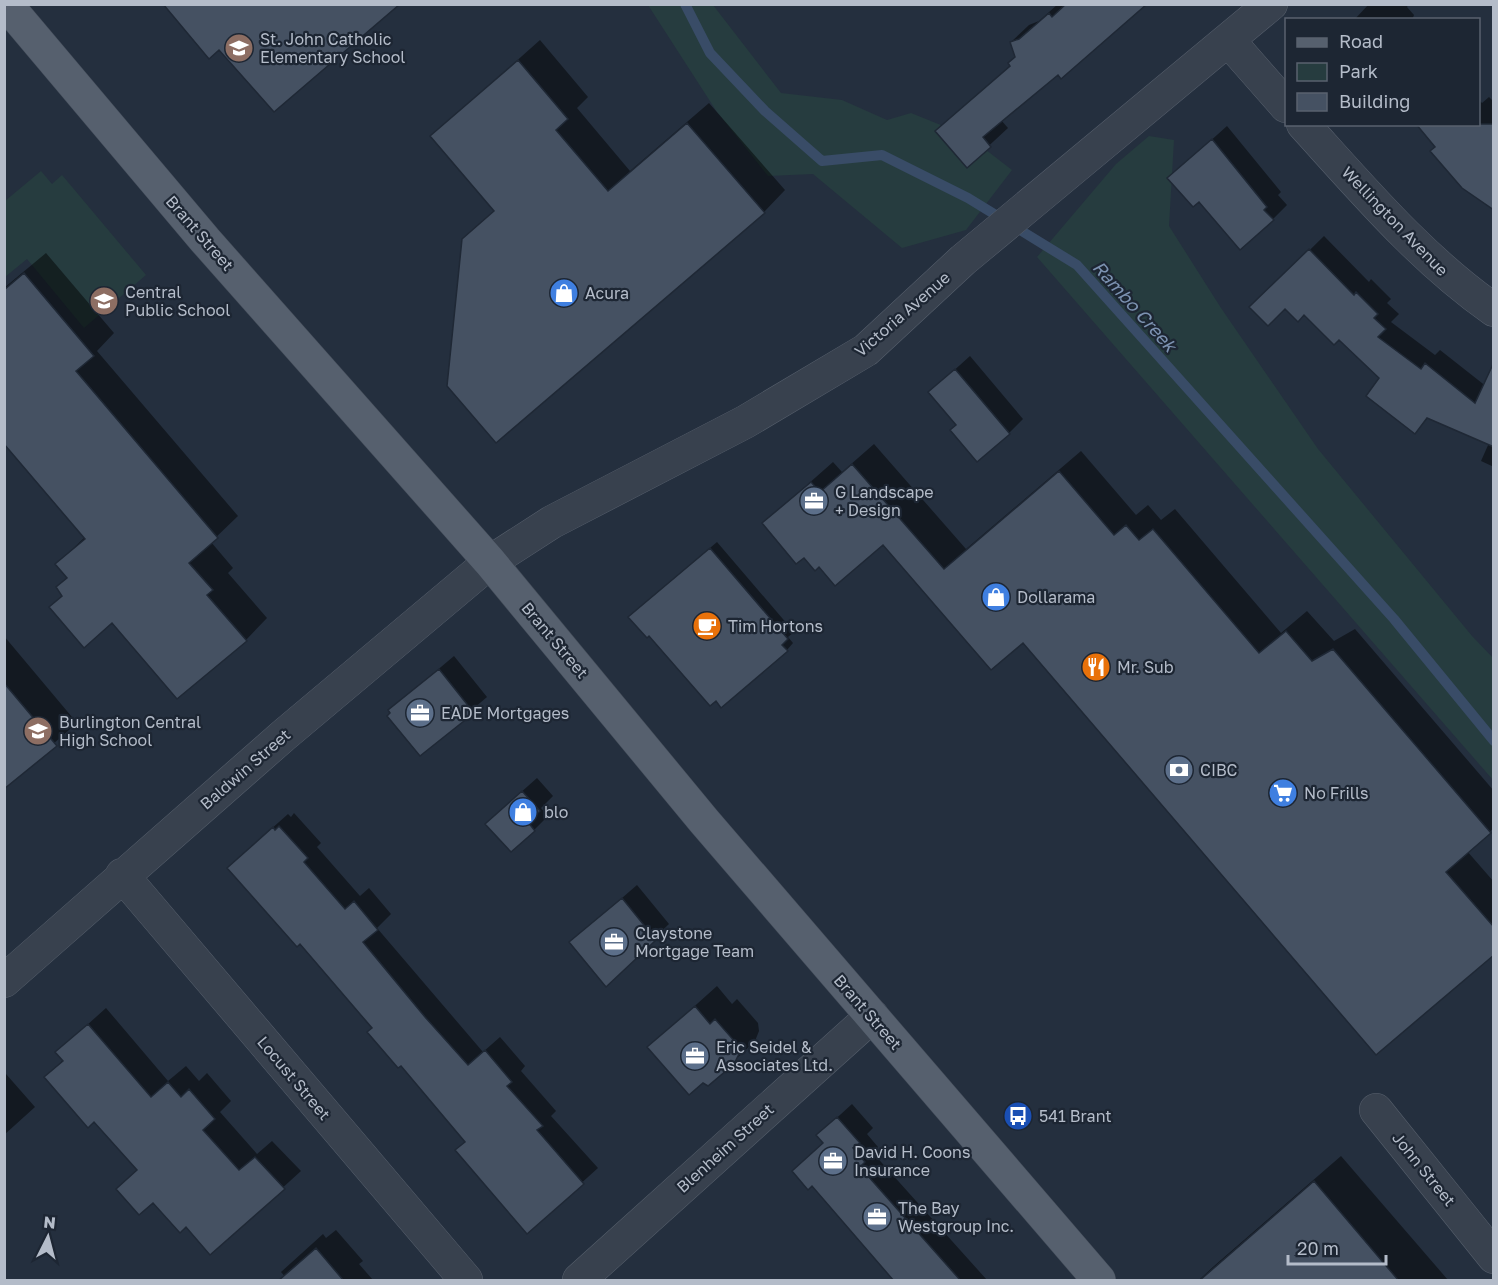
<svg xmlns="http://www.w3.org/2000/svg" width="1498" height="1285" font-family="'Golos Text',sans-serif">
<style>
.green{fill:#263c3f}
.shadow{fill:#0007}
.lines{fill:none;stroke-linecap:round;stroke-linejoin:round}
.stream{stroke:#394c67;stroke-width:10}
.building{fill:#455162;stroke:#1f2835;stroke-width:1.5}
.minor-casing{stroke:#565f6c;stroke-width:34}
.major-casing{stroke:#414a57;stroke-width:34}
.minor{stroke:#38414e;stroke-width:33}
.major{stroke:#56606e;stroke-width:33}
.labels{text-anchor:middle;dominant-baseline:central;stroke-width:4.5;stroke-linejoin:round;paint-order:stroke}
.poi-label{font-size:16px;fill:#b4bcc9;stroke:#1d2633;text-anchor:start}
.street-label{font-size:16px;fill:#b4bcc9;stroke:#1d2633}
.water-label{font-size:18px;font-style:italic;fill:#7c92b1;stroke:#1d2633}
</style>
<rect width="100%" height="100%" fill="#242f3e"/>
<path class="green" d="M648,5H713L781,93L842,100L887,120L911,113L968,136L1012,170L966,230L902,248L813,174L768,176L717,112Z
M1149,136L1174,140L1169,226L1221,308L1318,449L1472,636L1493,658V780L1037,257L1116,164Z
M41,171L52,184L62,175L146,275L84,328L27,259L5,277V201Z"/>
<path class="shadow" d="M1058,4H1144L1001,120L1008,128L967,166L937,131L1011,65L1016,57L1011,42L1029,25L1039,21Z
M1369,4H1409L1407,7L1414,15L1412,20H1354Z
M540,40L588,97L577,108L630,171L709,103L785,190L764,212L463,239L482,221V223L501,207L432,136Z
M1489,97L1494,102V135L1478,124V99L1482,103Z
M1227,126L1281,192L1278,195L1287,205L1273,219L1199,200L1169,178Z
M1324,236L1369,282L1371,279L1391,299L1387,303L1399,314L1391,322L1435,355L1440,350L1487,387L1494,380V467L1481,461L1489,443L1429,417L1414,432L1381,378L1339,338L1304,313L1285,307H1252Z
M46,253L114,333L97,351L238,516L211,542L233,568L228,573L267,618L246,640L112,621L63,595L68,577L57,564L85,537L4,441V288Z
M970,356L1023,419L1009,433L958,424L930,392Z
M874,444L966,549L1081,451L1136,515L1148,505L1161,520L1175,509L1281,633L1307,611L1334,641L1355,629L1494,791V828L1467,851L1494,882V953L1023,641L883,543L819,564L804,556L764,523L833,462L842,472Z
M717,542L794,632L788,637L793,643L787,650L716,699L637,610Z
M4,636L77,723L4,787Z
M454,656L487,697L420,754L390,710Z
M537,778L553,796L541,808L548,816L534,830L501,810Z
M294,813L321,843L317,847L360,896L369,888L391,914L377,928L483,1052L500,1037L525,1066L521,1071L556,1111L551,1116L598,1168L527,1232L467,1141L374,1027L243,854L288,814L291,817Z
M637,885L669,924L606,985L571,942Z
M717,986L732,1004L737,999L758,1023L759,1031L755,1041L733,1062L649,1047Z
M106,1008L168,1081L186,1066L199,1081L207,1073L231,1101L220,1112L257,1154L272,1141L301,1171L211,1253L95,1120L46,1077L64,1059L57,1052Z
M6,1074L35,1107L4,1135V1076Z
M852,1104L873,1128L867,1134L878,1147L873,1153L987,1280H896L818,1135Z
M1341,1156L1448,1280H1199L1214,1266Z
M336,1230L363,1261L359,1264L373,1280H288L281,1272L323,1234L326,1238Z"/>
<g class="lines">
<path class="stream" d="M685,4L710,53L765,111L822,161L882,155L968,198L1077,265L1394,619L1494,741"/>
</g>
<path class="building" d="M163,4H400L274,112L219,50L209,59Z
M1066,4H1147L1061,79L1058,75L983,137L991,147L967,168L935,131L1010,66L1008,63L1015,57L1010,42L1019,39L1049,13L1052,17Z
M518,60L568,119L556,130L608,191L687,123L765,213L496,443L447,386L462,239L494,211L430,136Z
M1416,124H1494V210L1462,188L1430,151L1435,147Z
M1212,139L1267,207L1264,210L1274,220L1240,250L1199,202L1193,207L1167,178Z
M1309,249L1354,295L1356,292L1378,314L1374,318L1386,329L1378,337L1421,369L1425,363L1475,403L1494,362V447L1427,418L1415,434L1366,396L1379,378L1339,340L1334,345L1304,315L1298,322L1285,309L1268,326L1249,307Z
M24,273L94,356L76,371L218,538L189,563L213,590L207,595L247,641L177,699L112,623L84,648L49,607L62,596L56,587L67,578L55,564L85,539L4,444V290Z
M955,369L1010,434L977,462L950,430L956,425L928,392Z
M852,464L944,569L1059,471L1114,535L1126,525L1139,540L1153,529L1259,653L1286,631L1312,661L1333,649L1491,833L1446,872L1494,927V955L1376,1055L1023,643L991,670L883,545L835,586L819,567L815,571L804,558L796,564L762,523L811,482L820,492Z
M710,548L788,639L782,645L788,651L721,708L716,701L710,706L649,636L647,638L628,617Z
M439,669L474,713L420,756L387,716L390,713L388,710Z
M4,683L57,746L4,789Z
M522,791L540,811L528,822L535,831L511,852L485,824Z
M279,826L308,858L304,862L345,909L354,901L378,930L363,942L425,1017L468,1065L485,1050L512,1082L507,1086L543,1126L537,1130L584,1184L527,1234L455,1150L465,1142L401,1066L398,1068L367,1032L372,1028L300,944L297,947L227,868L273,827L275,830Z
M622,898L656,940L606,987L569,942Z
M695,1006L710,1024L715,1019L737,1044L739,1054L734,1064L708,1086L703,1083L689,1095L647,1047Z
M88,1024L151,1097L168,1082L181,1097L189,1089L215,1119L203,1130L239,1170L255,1157L285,1189L210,1255L186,1227L180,1233L153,1203L139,1215L116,1189L137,1170L94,1122L88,1128L44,1077L63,1061L55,1052Z
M837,1117L860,1143L853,1148L865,1162L860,1167L961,1281H894L812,1186L808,1190L792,1171L823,1143L816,1135Z
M1314,1181L1399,1281H1199Z
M316,1248L344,1281H278Z"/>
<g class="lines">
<g class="minor-casing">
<path id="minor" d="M1229,41L1286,106
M1303,124C1363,190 1421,259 1494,310
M122,875L466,1280
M4,981L284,735L490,562L552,522L745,422L866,350L963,260L1271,4
M1376,1110L1494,1257
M579,1280L872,1016"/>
</g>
<g class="major-casing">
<path id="major" d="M6,4L205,240L490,562L704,821L1099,1280"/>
</g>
<use href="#minor" class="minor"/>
<use href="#major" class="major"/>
</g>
<defs>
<g id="school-disc" transform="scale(1.5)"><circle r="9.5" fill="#8d6e63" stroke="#1d2633"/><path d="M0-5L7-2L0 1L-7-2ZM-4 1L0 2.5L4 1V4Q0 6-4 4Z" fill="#fff"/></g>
<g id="shop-disc" transform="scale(1.5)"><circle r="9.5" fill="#3f7fe0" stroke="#1d2633"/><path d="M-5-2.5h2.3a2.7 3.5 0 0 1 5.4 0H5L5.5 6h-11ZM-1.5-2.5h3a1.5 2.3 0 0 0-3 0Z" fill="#fff"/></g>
<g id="office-disc" transform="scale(1.5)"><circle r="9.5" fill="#5c6f8a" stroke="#1d2633"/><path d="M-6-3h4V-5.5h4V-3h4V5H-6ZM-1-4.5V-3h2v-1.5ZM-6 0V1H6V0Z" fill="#fff"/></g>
<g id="cafe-disc" transform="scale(1.5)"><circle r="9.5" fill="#e8710a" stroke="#1d2633"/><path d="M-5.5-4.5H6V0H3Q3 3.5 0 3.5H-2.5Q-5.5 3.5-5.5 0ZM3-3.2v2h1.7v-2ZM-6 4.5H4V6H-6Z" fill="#fff"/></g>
<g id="restaurant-disc" transform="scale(1.5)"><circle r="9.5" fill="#e8710a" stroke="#1d2633"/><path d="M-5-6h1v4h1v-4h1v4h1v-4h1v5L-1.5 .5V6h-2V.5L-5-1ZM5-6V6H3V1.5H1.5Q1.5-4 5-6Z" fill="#fff"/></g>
<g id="bank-disc" transform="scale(1.5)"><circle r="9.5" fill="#5c6f8a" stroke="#1d2633"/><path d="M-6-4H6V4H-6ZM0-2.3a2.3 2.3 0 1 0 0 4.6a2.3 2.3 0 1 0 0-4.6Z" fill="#fff"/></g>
<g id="supermarket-disc" transform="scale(1.5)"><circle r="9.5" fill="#3f7fe0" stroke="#1d2633"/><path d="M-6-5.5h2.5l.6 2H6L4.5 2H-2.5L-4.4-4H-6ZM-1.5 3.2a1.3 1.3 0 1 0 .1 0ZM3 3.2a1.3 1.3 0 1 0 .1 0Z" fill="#fff"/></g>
<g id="bus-disc" transform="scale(1.5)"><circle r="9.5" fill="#1a4fb4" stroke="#1d2633"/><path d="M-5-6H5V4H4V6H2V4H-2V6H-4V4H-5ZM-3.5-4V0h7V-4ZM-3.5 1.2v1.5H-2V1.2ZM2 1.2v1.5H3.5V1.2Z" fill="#fff"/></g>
</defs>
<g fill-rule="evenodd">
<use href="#school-disc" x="239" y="48"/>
<use href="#shop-disc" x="564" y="293"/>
<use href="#school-disc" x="104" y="301"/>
<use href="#office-disc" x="814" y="501"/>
<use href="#shop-disc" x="996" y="597"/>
<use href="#cafe-disc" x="707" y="626"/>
<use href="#restaurant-disc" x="1096" y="667"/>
<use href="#office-disc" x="420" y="713"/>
<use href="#school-disc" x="38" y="731"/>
<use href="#bank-disc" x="1179" y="770"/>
<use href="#supermarket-disc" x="1283" y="793"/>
<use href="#shop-disc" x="523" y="812"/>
<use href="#office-disc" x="614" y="942"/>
<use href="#office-disc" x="695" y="1056"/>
<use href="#bus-disc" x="1018" y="1116"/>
<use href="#office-disc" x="833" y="1161"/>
<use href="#office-disc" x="877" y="1217"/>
</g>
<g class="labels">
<g class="poi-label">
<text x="260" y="39">St. John Catholic<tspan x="260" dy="18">Elementary School</tspan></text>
<text x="125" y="292">Central<tspan x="125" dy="18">Public School</tspan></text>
<text x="585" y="293">Acura</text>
<text x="835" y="492">G Landscape<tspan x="835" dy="18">+ Design</tspan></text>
<text x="1017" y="597">Dollarama</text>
<text x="728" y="626">Tim Hortons</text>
<text x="1117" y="667">Mr. Sub</text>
<text x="441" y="713">EADE Mortgages</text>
<text x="59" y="722">Burlington Central<tspan x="59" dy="18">High School</tspan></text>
<text x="1200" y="770">CIBC</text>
<text x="1304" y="793">No Frills</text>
<text x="544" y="812">blo</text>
<text x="635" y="933">Claystone<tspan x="635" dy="18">Mortgage Team</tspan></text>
<text x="716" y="1047">Eric Seidel &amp;<tspan x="716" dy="18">Associates Ltd.</tspan></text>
<text x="1039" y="1116">541 Brant</text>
<text x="854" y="1152">David H. Coons<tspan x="854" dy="18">Insurance</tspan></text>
<text x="898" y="1208">The Bay<tspan x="898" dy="18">Westgroup Inc.</tspan></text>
</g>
<g class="street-label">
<text transform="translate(1395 221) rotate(46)">Wellington Avenue</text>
<text transform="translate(200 233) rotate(49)">Brant Street</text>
<text transform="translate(902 314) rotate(-41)">Victoria Avenue</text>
<text transform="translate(555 640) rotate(50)">Brant Street</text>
<text transform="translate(245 769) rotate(-41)">Baldwin Street</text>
<text transform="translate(868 1012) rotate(49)">Brant Street</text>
<text transform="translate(294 1078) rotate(50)">Locust Street</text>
<text transform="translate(725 1148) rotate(-42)">Blenheim Street</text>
<text transform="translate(1424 1169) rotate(51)">John Street</text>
</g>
<g class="water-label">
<text transform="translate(1135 306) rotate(48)">Rambo Creek</text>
</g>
</g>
<rect width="1498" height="1285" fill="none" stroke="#b4bcc9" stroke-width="12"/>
<rect x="1285" y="18" width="195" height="108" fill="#1d2633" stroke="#59626f" stroke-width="1.5"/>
<rect x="1297" y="38" width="30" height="9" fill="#56606e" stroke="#59626f" stroke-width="1.5"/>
<text x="1339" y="48" font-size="18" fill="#b4bcc9">Road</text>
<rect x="1297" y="63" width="30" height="18" fill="#263c3f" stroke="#59626f" stroke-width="1.5"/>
<text x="1339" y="78" font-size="18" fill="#b4bcc9">Park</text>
<rect x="1297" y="93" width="30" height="18" fill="#455162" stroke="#59626f" stroke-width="1.5"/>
<text x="1339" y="108" font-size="18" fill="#b4bcc9">Building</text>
<g transform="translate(48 1237) rotate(6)" stroke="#1d2633" stroke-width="4.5" paint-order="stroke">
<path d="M0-4.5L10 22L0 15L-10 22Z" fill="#b4bcc9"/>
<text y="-9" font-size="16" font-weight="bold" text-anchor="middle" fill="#b4bcc9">N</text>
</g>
<path d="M1288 1255v9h98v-9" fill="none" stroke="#b4bcc9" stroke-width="3"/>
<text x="1297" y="1255" font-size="18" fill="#b4bcc9" stroke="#1d2633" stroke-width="4.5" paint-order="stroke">20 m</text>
</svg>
